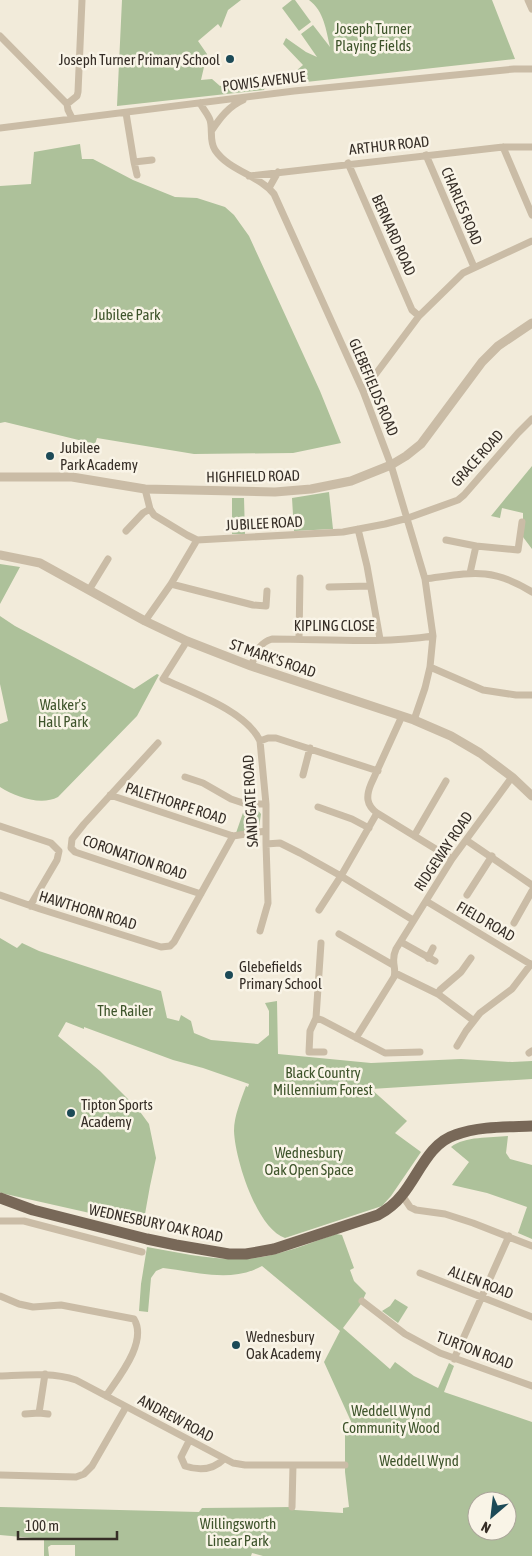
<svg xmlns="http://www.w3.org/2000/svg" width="532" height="1556" font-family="'Asap Condensed',sans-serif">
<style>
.green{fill:#adc19a;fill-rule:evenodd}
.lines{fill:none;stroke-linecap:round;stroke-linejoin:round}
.minor{stroke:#cabca6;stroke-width:7}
.tertiary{stroke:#cabca6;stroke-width:9}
.primary{stroke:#786858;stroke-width:11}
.poi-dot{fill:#1c4a57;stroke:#f9f4e7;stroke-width:2}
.labels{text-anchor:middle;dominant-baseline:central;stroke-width:5;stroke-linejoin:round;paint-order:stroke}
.park-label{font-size:15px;fill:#3e542b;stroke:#f9f4e7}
.poi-label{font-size:15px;fill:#362e27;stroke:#f9f4e7;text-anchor:start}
.street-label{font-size:15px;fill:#362e27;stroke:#f9f4e7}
</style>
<rect width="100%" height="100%" fill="#f2ebda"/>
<path class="green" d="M122,0H241L228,10L221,28L218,24L198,41L207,54L201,80L212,79L220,86C233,84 255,77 265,87L264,90L117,106Z
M292,0H295L311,22L299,31L282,8Z
M309,0H492L515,59L297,83L296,71L303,65L283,44L286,38L306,52L317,57L301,34L313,25L330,47C326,30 324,11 309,0Z
M80,144L82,159H93L133,180L175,197L197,198L225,207L234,215L249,236L320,391L341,443L293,453L194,454L97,438L95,444L5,422L0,423V186L31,184L34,152Z
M532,466V549L523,537V513L502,508L500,518L491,516Z
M329,492L333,529L294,531L292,498Z
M232,498H244L245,534H232Z
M0,564L20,567L0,604Z
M0,616L15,626L134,689L157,674L159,675L137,716L58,797C41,806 16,797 0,787V724L8,721L0,684Z
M245,807L256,808L261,814L259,827L253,831L236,833Z
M0,938L17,948L22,943L39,951L161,991L167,1018L179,1021L181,1015L191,1021L194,1033L211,1040L258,1044L269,1035V1011L265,1003L277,1001L278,1054L371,1063L461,1059L512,1062L532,1061V1079L371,1089L407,1121L395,1133L421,1152L391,1196L382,1206L285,1238C257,1229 235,1159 234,1131C234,1116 241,1100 246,1086L248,1087L249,1084L203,1068L173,1060L84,1027V1029L66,1022L58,1036L100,1071L138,1109L149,1124L156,1158L150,1186L143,1225L1,1193L0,1192Z
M508,1136L506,1153L510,1159L532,1165V1239L518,1233L527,1207L487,1193L452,1185L469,1162L451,1147C465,1136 490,1138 508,1136Z
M336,1234L342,1235L354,1268L350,1270L354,1281L366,1293L361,1304L343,1328L390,1369L395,1362L414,1376L438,1388L449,1363L454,1366L444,1392L532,1422V1556H263L252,1553L251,1556H75V1545H51L48,1547L49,1556H44V1539L0,1535V1507L199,1512L202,1508L292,1507L295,1510L343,1513V1508L349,1507L345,1472V1428H354L324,1362L340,1331L262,1266C232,1283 196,1272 163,1268L156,1271L151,1278L148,1312L139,1311L141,1284L147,1247C176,1252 206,1259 235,1259C270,1260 304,1245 336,1234ZM477,1501H507V1531H477Z
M395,1299L408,1307L398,1323L382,1311L390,1306Z"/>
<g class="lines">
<path class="minor" d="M528,0L532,9
M0,36L67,104L68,110L72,118
M200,103C203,109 208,114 210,120C213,129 209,141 215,150C229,171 259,175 274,194L363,391L391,465L425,579L433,636L430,667L425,688L414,720
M67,104L77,96L78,92L82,0
M126,113L134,162L137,175
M0,128L294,91L514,69H532
M212,130C220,118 229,106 243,100
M503,147L532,215
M426,155L474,267
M134,162L152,160
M348,163L412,310L419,316
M249,176L503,147H532
M269,188L278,172
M363,391L419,316L463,273L532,241
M145,489L150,509L154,515L187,535L197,540L343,532L385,524L408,518L458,500L464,495L518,433L532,419
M358,529L367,566L380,639
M126,531L143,513L150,509
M446,540L476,546L470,573
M476,546L518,550L522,522
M425,579C470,573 491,566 532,592
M171,584L253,605L266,606L267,591
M329,587L370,586
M89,590L108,559
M145,621L171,584L197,540
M299,639L300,578
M187,641L163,679C193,693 246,711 260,741L266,804V844L268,903L260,931
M251,666C256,654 258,643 272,639C325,639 380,644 433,636
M430,667L483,690L516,695H532
M402,716L371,784C366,796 366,805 377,813L452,859
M260,741L268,738H276L378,771
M158,743L84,824L72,839L71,848L75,852L201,894
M303,775L310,748
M185,777L203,783L231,799L246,804H266
M110,795L233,836L266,831
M318,807L352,819L369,828
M0,826L51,843L59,851L57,860L30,906
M414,836L446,781
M466,840L532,885
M266,844L280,843L300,853L341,876L413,920
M0,895L40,909L161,947L170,946L174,942L233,836
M467,895L492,856
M426,901L532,965
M319,910L341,876L377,813
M514,923L532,891
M339,934L393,965
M401,942L435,961
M428,958L433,948
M395,973L438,994L474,1021
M438,994L440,990L461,972L471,958
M316,1018L321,943
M356,1038L394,977C397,967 390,962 396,949L452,859L512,777
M457,1046L466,1031L480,1013L512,989L531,964
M324,1052H309L310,1031L316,1018L322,1020L385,1053L420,1052
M529,1053L532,1051
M402,1195L410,1207L416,1210L445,1214L473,1223L532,1246
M0,1221H24L142,1252
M420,1273L532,1317
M0,1296L19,1304L33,1307L61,1305L134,1319C148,1342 118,1378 106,1396
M362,1301L405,1334L440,1353L532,1386
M454,1359L509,1236
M45,1374L39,1413L48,1414
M0,1376C25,1375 52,1372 76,1380L233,1463L245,1465H345
M25,1414L39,1413
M189,1441L181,1457L185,1466C200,1471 213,1470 224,1459
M0,1475L76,1477L84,1474L92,1466L126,1407
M292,1507L293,1465"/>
<path class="tertiary" d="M0,477H72L145,489L275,492L311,489L351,481L391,465L406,456L421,444L482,362L498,346L532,323
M0,555L40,563L145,621L187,641L251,666L414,720L451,736L480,753L512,777L532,796"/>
<path class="primary" d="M0,1198L33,1210L147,1239L176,1245L229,1254H246L274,1249L378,1215C387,1210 395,1204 402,1195C418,1176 429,1143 455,1135C479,1126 507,1127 532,1126"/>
</g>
<g class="poi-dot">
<circle cx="230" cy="59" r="5"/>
<circle cx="50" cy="456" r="5"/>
<circle cx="229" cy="975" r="5"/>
<circle cx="71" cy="1113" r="5"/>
<circle cx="236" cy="1345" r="5"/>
</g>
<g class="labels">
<g class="park-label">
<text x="373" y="28">Joseph Turner<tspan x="373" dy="17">Playing Fields</tspan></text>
<text x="127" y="314">Jubilee Park</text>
<text x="63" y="704">Walker's<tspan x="63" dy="17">Hall Park</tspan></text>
<text x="125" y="1010">The Railer</text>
<text x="323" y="1072">Black Country<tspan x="323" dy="17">Millennium Forest</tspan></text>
<text x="309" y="1152">Wednesbury<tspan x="309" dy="17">Oak Open Space</tspan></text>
<text x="391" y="1410">Weddell Wynd<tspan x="391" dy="17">Community Wood</tspan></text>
<text x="419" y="1460">Weddell Wynd</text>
<text x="238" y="1523">Willingsworth<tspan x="238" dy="17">Linear Park</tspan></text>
</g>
<g class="poi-label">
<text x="220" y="59" text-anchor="end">Joseph Turner Primary School</text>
<text x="60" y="447">Jubilee<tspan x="60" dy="17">Park Academy</tspan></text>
<text x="239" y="966">Glebefields<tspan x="239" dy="17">Primary School</tspan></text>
<text x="81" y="1104">Tipton Sports<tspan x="81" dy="17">Academy</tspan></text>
<text x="246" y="1336">Wednesbury<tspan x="246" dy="17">Oak Academy</tspan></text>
</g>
<g class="street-label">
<text transform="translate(264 81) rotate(-7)">POWIS AVENUE</text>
<text transform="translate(389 145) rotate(-6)">ARTHUR ROAD</text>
<text transform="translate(462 206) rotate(67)">CHARLES ROAD</text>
<text transform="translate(394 235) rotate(66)">BERNARD ROAD</text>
<text transform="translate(374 387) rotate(67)">GLEBEFIELDS ROAD</text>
<text transform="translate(477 458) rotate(-48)">GRACE ROAD</text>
<text transform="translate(253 476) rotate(-1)">HIGHFIELD ROAD</text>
<text transform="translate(264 523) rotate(-3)">JUBILEE ROAD</text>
<text x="334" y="625">KIPLING CLOSE</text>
<text transform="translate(273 658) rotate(19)">ST MARK'S ROAD</text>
<text transform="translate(250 801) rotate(-93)">SANDGATE ROAD</text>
<text transform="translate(176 803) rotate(18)">PALETHORPE ROAD</text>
<text transform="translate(443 851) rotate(-56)">RIDGEWAY ROAD</text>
<text transform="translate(135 857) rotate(19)">CORONATION ROAD</text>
<text transform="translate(88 910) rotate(17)">HAWTHORN ROAD</text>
<text transform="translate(486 921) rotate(30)">FIELD ROAD</text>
<text transform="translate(156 1223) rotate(12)">WEDNESBURY OAK ROAD</text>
<text transform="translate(481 1282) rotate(21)">ALLEN ROAD</text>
<text transform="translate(475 1350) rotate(21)">TURTON ROAD</text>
<text transform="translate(176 1418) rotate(28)">ANDREW ROAD</text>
</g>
</g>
<g transform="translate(492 1516) rotate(208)"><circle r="24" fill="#f9f4e7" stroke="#aba59a"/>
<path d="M0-4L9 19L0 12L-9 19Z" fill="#1c4a57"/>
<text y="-8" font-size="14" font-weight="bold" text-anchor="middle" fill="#362e27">N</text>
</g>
<path d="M18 1531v8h99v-8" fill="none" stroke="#362e27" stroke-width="2.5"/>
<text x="25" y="1531" font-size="15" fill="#362e27" stroke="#f9f4e7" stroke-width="4" paint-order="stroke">100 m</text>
</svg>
